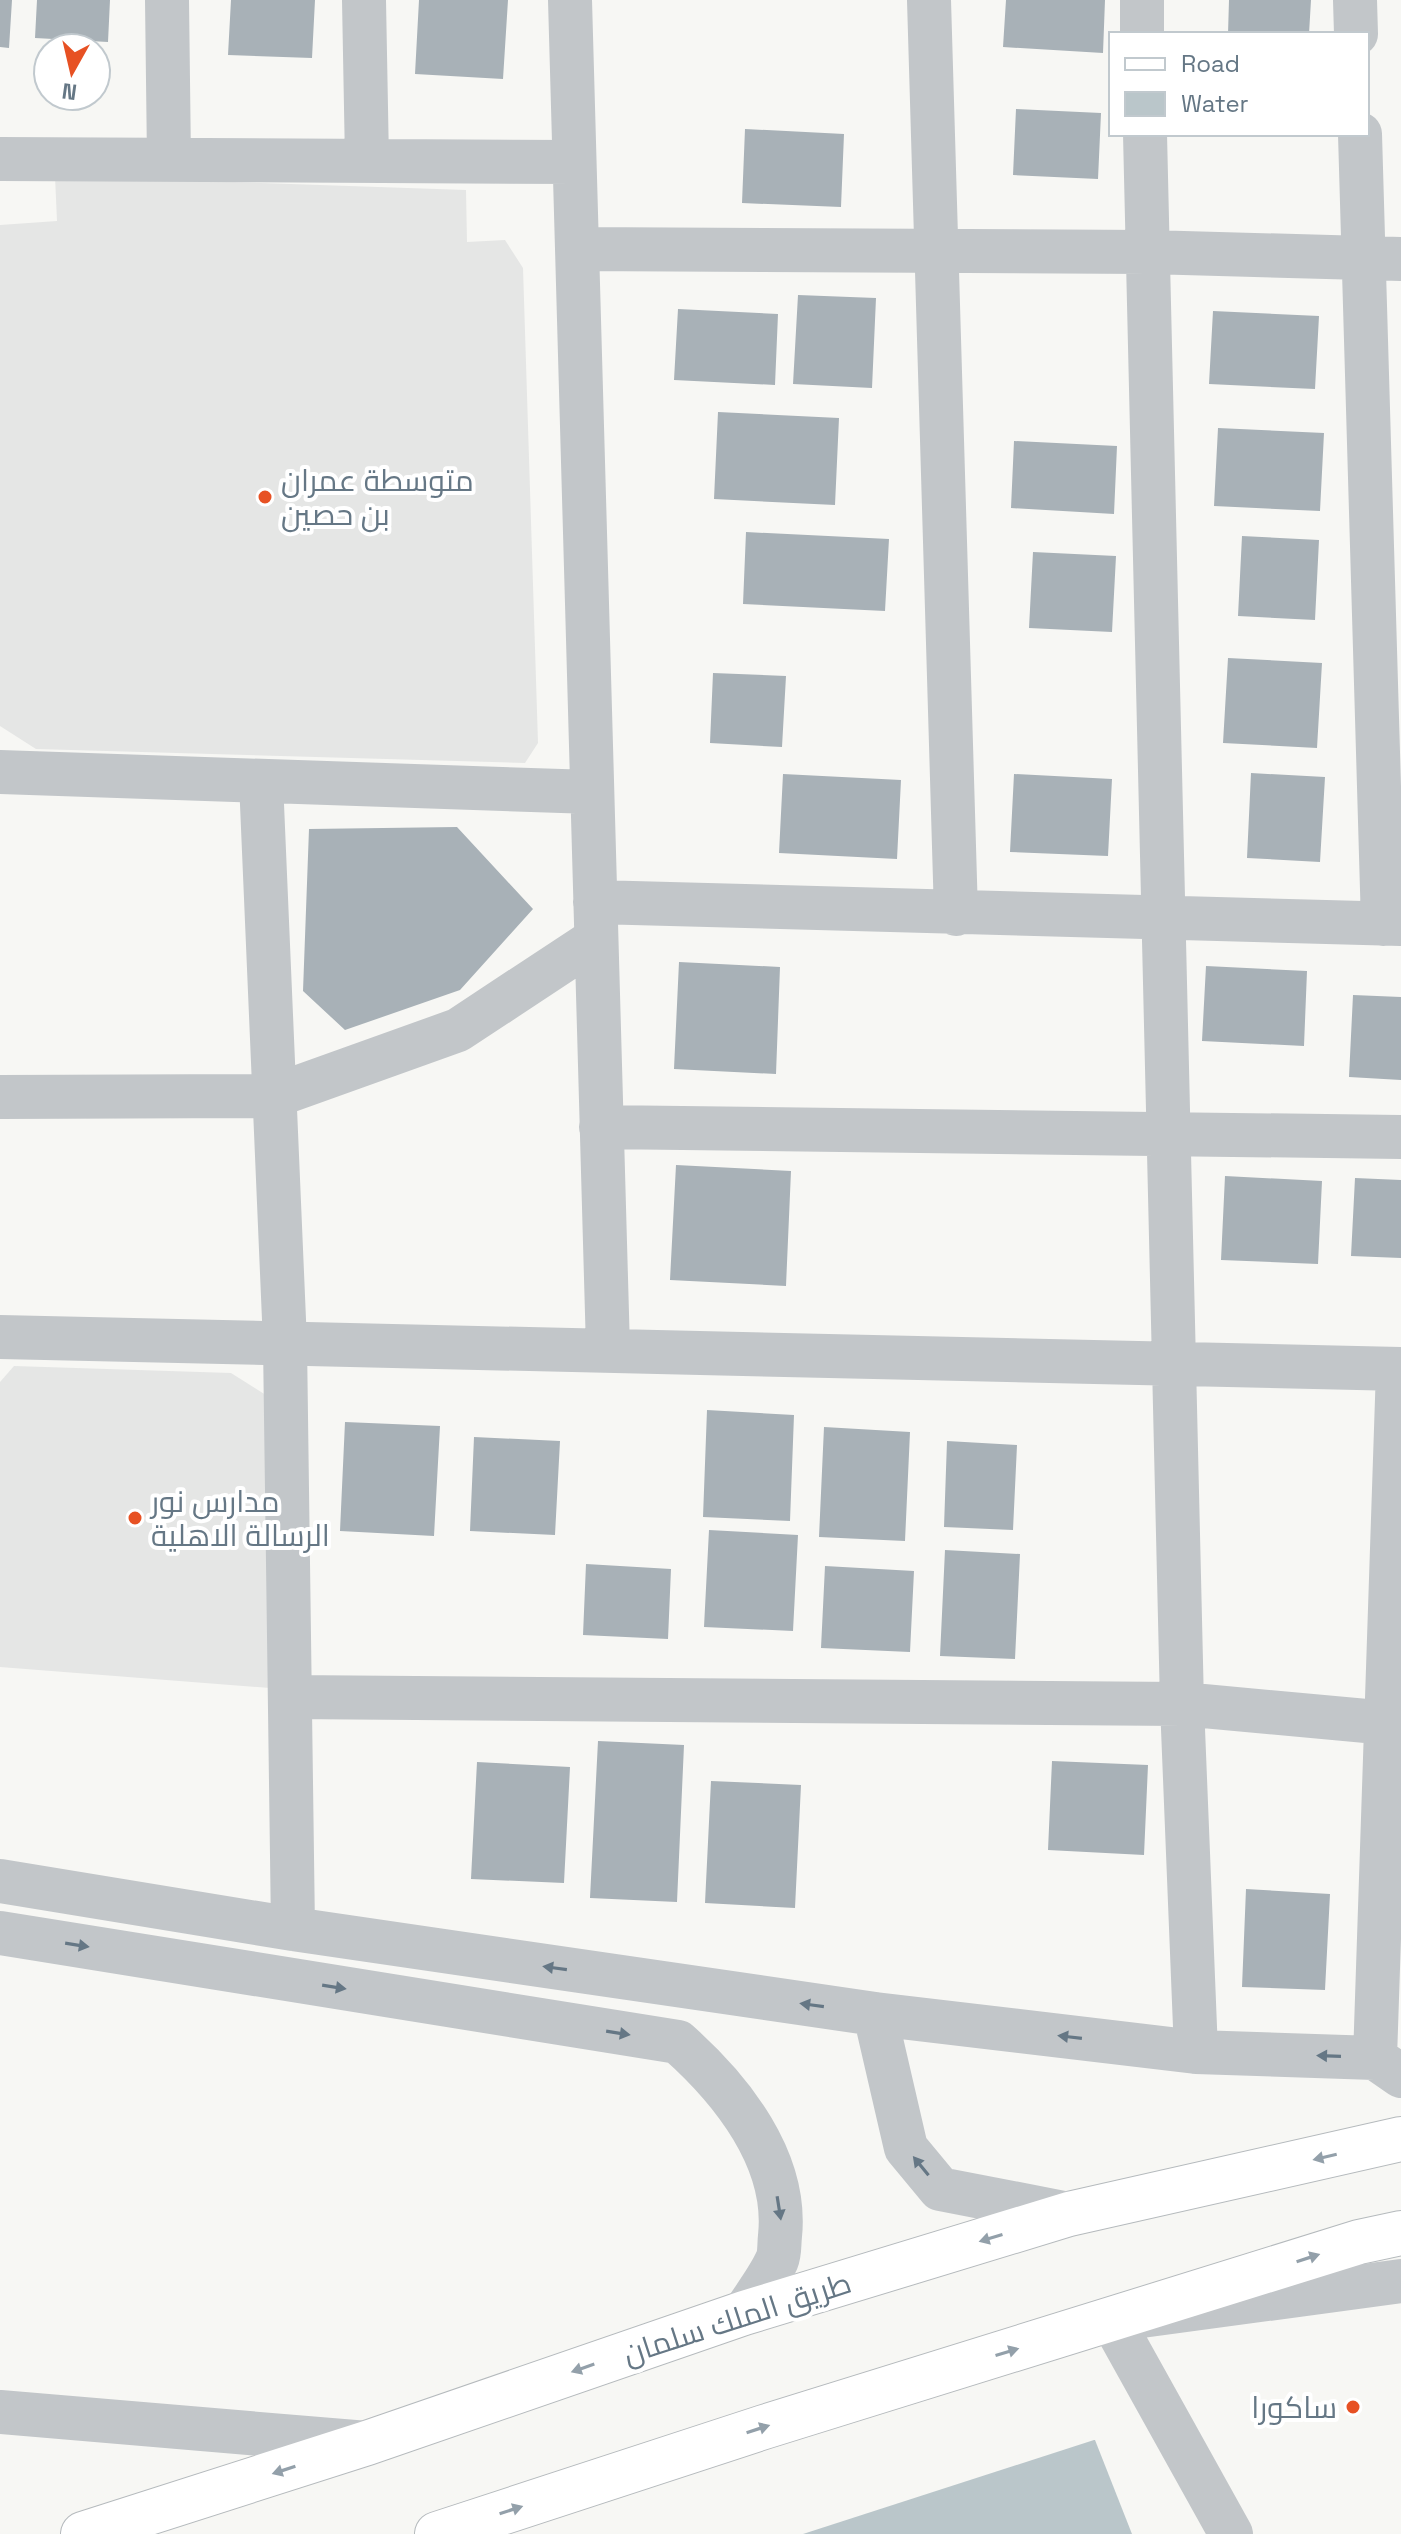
<svg xmlns="http://www.w3.org/2000/svg" width="1401" height="2534" font-family="'Space Grotesk',Cairo,sans-serif">
<style>
.built{fill:#e5e6e5}
.water{fill:#bac6ca}
.building{fill:#a8b1b7}
.lines{fill:none;stroke-linecap:round;stroke-linejoin:round}
.major-casing{stroke:#b5babd;stroke-width:46}
.minor{stroke:#c2c6c9;stroke-width:44}
.major{stroke:#fff;stroke-width:44}
.oneway{fill:#657785}
.oneway2{fill:#93a0aa}
.poi-dot{fill:#e75123;stroke:#fff;stroke-width:3}
.labels{text-anchor:middle;dominant-baseline:central;stroke-width:8;stroke-linejoin:round;paint-order:stroke}
.poi-label{font-size:30px;fill:#657785;stroke:#fff;text-anchor:start}
.street-label{font-size:30px;fill:#657785;stroke:#fff}
</style>
<rect width="100%" height="100%" fill="#f7f7f4"/>
<path class="built" d="M55,176L466,190L467,242L505,240L523,268L538,743L525,763L36,749L0,726V225L57,221Z
M14,1366L231,1373L269,1397L270,1688L0,1667V1382Z"/>
<path class="water" d="M1095,2440L1132,2534H803L1094,2440Z"/>
<path class="building" d="M0,0H12L9,48L0,47Z
M37,0H110L108,42L35,38Z
M231,0H315L312,58L228,55Z
M419,0H508L503,79L415,74Z
M1006,0H1105L1103,53L1003,47Z
M1229,0H1311L1309,34H1228Z
M1016,109L1101,113L1098,179L1013,175Z
M745,129L844,134L841,207L742,203Z
M798,295L876,298L872,388L793,384Z
M678,309L778,314L775,385L674,380Z
M1213,311L1319,316L1315,389L1209,384Z
M718,412L839,418L835,505L714,499Z
M1218,428L1324,433L1320,511L1214,506Z
M1014,441L1117,446L1114,514L1011,508Z
M746,532L889,539L885,611L743,604Z
M1242,536L1319,540L1315,620L1238,616Z
M1033,552L1116,556L1112,632L1029,628Z
M1228,658L1322,663L1317,748L1223,743Z
M713,673L786,676L782,747L710,743Z
M1251,773L1325,777L1320,862L1247,858Z
M783,774L901,780L897,859L779,853Z
M1014,774L1112,779L1108,856L1010,852Z
M457,827L533,909L460,990L345,1030L303,991L309,829Z
M679,962L780,967L776,1074L674,1069Z
M1206,966L1307,971L1304,1046L1202,1041Z
M1353,995L1401,997V1080L1349,1077Z
M676,1165L791,1171L786,1286L670,1280Z
M1225,1176L1322,1181L1318,1264L1221,1260Z
M1355,1178L1401,1180V1258L1351,1256Z
M707,1410L794,1415L790,1521L703,1517Z
M345,1422L440,1426L434,1536L340,1531Z
M824,1427L910,1432L905,1541L819,1537Z
M474,1437L560,1441L555,1535L470,1531Z
M947,1441L1017,1445L1013,1530L944,1527Z
M709,1530L798,1535L793,1631L704,1627Z
M945,1550L1020,1554L1015,1659L940,1656Z
M586,1564L671,1569L668,1639L583,1635Z
M825,1566L914,1571L910,1652L821,1648Z
M598,1741L684,1745L677,1902L590,1898Z
M1052,1761L1148,1765L1144,1855L1048,1850Z
M477,1762L570,1767L564,1883L471,1879Z
M711,1781L801,1785L795,1908L705,1903Z
M1246,1889L1330,1894L1325,1990L1242,1987Z"/>
<g class="lines">
<g class="major-casing">
<path id="major" d="M83,2534L367,2443L744,2313L1069,2214L1401,2139
M437,2534L764,2427L1359,2242L1401,2233"/>
</g>
<path class="minor" d="M167,0L169,160
M364,0L367,161
M570,0L608,1349
M929,0L956,914
M1142,0V34
M1355,0L1356,34
M1145,134L1182,1704L1196,2052
M1360,134L1383,924
M0,159L574,162
M577,249L1148,252L1401,259
M0,772L592,792
M261,781L285,1343L293,1929
M595,902L1401,924
M0,1097L274,1096L458,1030L596,939
M601,1127L1401,1137
M0,1337L1401,1369
M290,1697L1182,1704L1388,1723
M0,1881L293,1929L875,2014L1196,2052L1375,2058L1401,2076
M0,1933L678,2042C732,2090 788,2160 780,2236C779,2244 780,2253 777,2260C769,2278 755,2296 744,2313
M875,2014L906,2148L940,2189L1069,2214
M1375,2058L1398,1369
M0,2412L367,2443
M1231,2534L1112,2320L1401,2281"/>
<use href="#major" class="major"/>
</g>
<defs><path id="oneway-solid" d="M-6-.8H1V-3.2L6.5 0L1 3.2V.8H-6Z" transform="scale(2)"/></defs>
<g class="oneway">
<use href="#oneway-solid" transform="translate(77 1945) rotate(9)"/>
<use href="#oneway-solid" transform="translate(555 1968) rotate(-172)"/>
<use href="#oneway-solid" transform="translate(334 1987) rotate(9)"/>
<use href="#oneway-solid" transform="translate(812 2005) rotate(-172)"/>
<use href="#oneway-solid" transform="translate(618 2033) rotate(9)"/>
<use href="#oneway-solid" transform="translate(1070 2037) rotate(-173)"/>
<use href="#oneway-solid" transform="translate(1329 2056) rotate(-178)"/>
<use href="#oneway-solid" transform="translate(921 2166) rotate(-129)"/>
<use href="#oneway-solid" transform="translate(779 2208) rotate(81)"/>
</g>
<g class="oneway2">
<use href="#oneway-solid" transform="translate(1325 2157) rotate(167)"/>
<use href="#oneway-solid" transform="translate(991 2238) rotate(163)"/>
<use href="#oneway-solid" transform="translate(1308 2258) rotate(-18)"/>
<use href="#oneway-solid" transform="translate(1007 2352) rotate(-17)"/>
<use href="#oneway-solid" transform="translate(583 2368) rotate(161)"/>
<use href="#oneway-solid" transform="translate(758 2429) rotate(-18)"/>
<use href="#oneway-solid" transform="translate(284 2470) rotate(162)"/>
<use href="#oneway-solid" transform="translate(511 2510) rotate(-18)"/>
</g>
<g class="poi-dot">
<circle cx="265" cy="497" r="8"/>
<circle cx="135" cy="1518" r="8"/>
<circle cx="1353" cy="2407" r="8"/>
</g>
<g class="labels">
<g class="poi-label">
<text x="281" y="480">متوسطة عمران<tspan x="281" dy="34">بن حصين</tspan></text>
<text x="151" y="1501">مدارس نور<tspan x="151" dy="34">الرسالة الاهلية</tspan></text>
<text x="1337" y="2407" text-anchor="end">ساكورا</text>
</g>
<g class="street-label">
<text transform="translate(737 2318) rotate(-18)">طريق الملك سلمان</text>
</g>
</g>
<rect x="1109" y="32" width="260" height="104" fill="#ffffff" stroke="#c1c9ce" stroke-width="2"/>
<rect x="1125" y="58" width="40" height="12" fill="#ffffff" stroke="#c1c9ce" stroke-width="2"/>
<text x="1181" y="72" font-size="24" fill="#657785">Road</text>
<rect x="1125" y="92" width="40" height="24" fill="#bac6ca" stroke="#c1c9ce" stroke-width="2"/>
<text x="1181" y="112" font-size="24" fill="#657785">Water</text>
<g transform="translate(72 72) rotate(188)"><circle r="38" fill="#ffffff" stroke="#c1c9ce" stroke-width="2"/>
<path d="M0-6L14 30L0 20L-14 30Z" fill="#e75123"/>
<text y="-12" font-size="22" font-weight="bold" text-anchor="middle" fill="#657785">N</text>
</g>
</svg>
